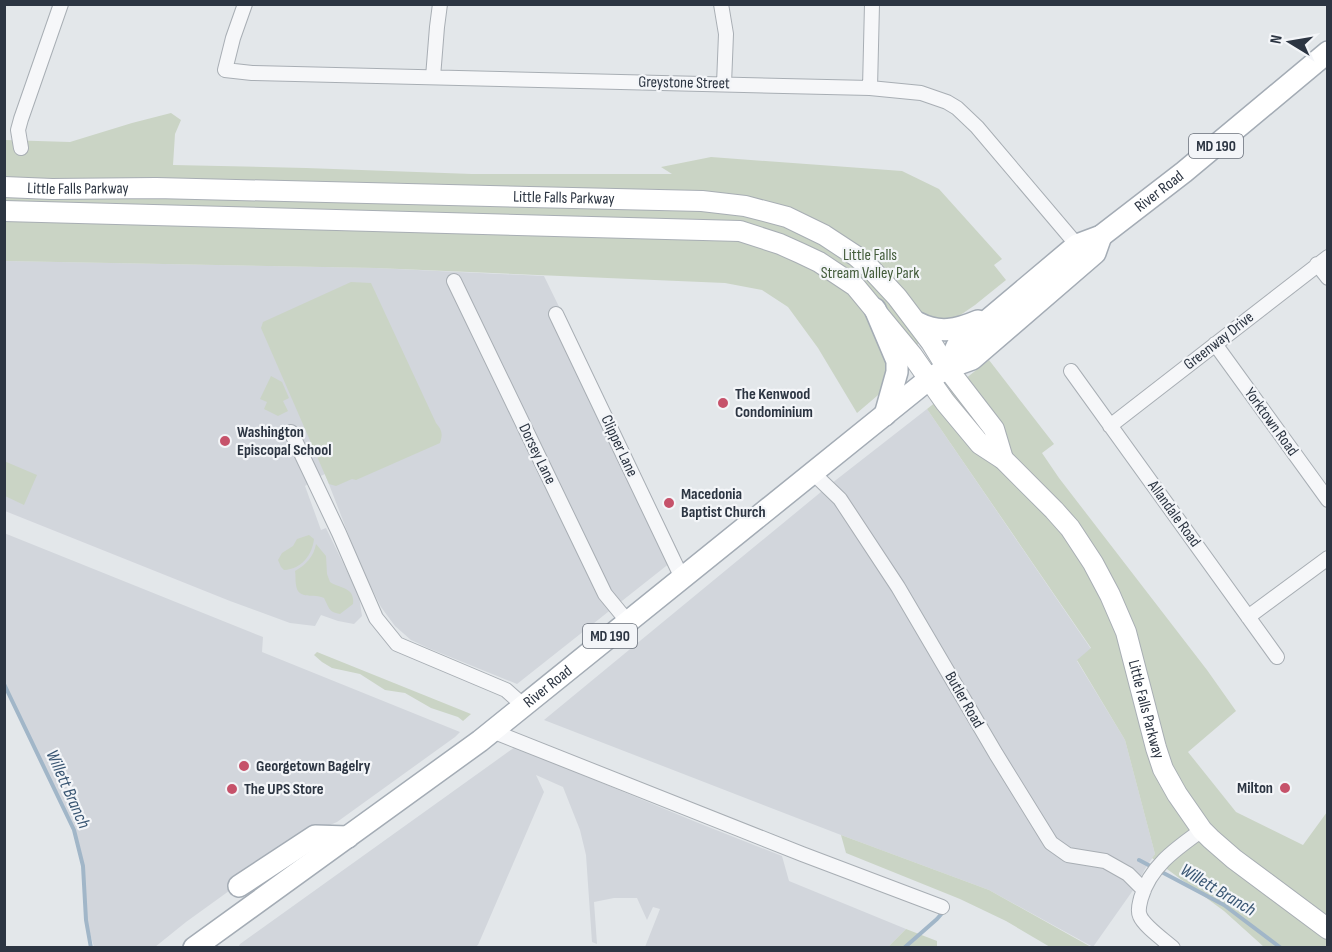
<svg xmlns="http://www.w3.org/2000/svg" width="1332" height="952" font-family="'Sofia Sans Condensed',sans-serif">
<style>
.built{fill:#d2d6dc}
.green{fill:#cad4c5}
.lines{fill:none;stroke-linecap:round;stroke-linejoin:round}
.stream{stroke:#a1b6c8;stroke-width:4}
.minor-casing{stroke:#a8aeb4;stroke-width:16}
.secondary-casing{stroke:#a8aeb4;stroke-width:22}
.primary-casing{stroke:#a4acb5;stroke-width:24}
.minor{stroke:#f6f7f9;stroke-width:14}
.secondary{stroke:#fff;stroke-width:20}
.primary{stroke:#fff;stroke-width:21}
.poi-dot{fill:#c6526a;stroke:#f3f5f8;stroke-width:2}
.labels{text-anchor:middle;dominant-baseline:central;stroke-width:4.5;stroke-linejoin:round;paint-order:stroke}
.shield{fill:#f3f5f8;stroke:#686f79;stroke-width:1.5}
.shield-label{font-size:15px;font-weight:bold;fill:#2c3542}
.street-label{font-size:16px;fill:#2c3542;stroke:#f3f5f8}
.park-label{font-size:16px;fill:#435c3b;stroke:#f3f5f8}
.poi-label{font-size:16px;font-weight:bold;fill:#2c3542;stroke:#f3f5f8;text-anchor:start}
.water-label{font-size:18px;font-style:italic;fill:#395673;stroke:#f3f5f8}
</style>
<rect width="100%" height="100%" fill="#e3e7ea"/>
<path class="built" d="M4,261L376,268L544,276L680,555L517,684L428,648L411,640L395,626L381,607L361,567L325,474L314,479L305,486L321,530L326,528L359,596L362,616L354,624L338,621L321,615L315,626L290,623L230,601L5,511Z
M927,409L1091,649L1077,661L1125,740L1155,854L1145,869L1136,886L1093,947L989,890L841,835L544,720L827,487Z
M4,533L263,637L262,652L460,732L455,737L337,822L311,833L286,850L186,922L155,947H94L86,920L83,866L74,830L5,684Z
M515,747L696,822L782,856L789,881L906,929L888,947H645L660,909L653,907L647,920L637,898H614L594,902L597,944L592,942L586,855L580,830L563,787L536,775L544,792L478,945L475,947L238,948L240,944Z"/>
<path class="green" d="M171,113L181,120L175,134L173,165L306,168L472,174H672L661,167L711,157L902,171L939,189L1002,259L994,265L1006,280L975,305L895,360L884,390L857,413L818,348L788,307L762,290L725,283L376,268L5,261V140L70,142L132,123Z
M351,282L371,283L436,423C442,430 443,434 440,443L356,480L352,479L336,486L329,484L261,328L263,322Z
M989,360L1054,444L1042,453L1059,478L1207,670L1236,711L1188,752L1236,812L1303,845L1327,812V947H1264L1224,911L1152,858L1155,854L1125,740L1077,660L1091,648L927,409Z
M271,376L282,382L289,398L283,401L288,411L278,416L264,409L267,402L260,399Z
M4,461L37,475L24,505L5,496Z
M309,535L314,539C312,556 301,569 284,570L281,567L278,560L282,553L293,546L297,539Z
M316,544L326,556L327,574L330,582C341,589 355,587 353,604L340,614C328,612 329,607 324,598C315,593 298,601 296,585C295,580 296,576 295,571C306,565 314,556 316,544Z
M317,652L471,714L463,721L458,717L431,708L405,693L385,690L360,674L332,668L322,662L314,655Z
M841,835L989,890L1091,947H1050L1006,921L960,899L846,853Z
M906,929L937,941V947H888Z"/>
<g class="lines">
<path class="stream" d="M4,684L74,830L83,866L86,920L91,948
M1139,860L1224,905L1281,948
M904,948L937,919L943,912"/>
<g class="minor-casing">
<path id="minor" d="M245,4L233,38L225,70L252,73L870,88L921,93L947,102L957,108L977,127L1077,245
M721,4L726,34L724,84
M433,77L437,27L440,4
M870,88L872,4
M21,148L18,130L21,119L61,4
M1317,264L1328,278
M454,281L605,594L628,622
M556,314L682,578
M1215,344L1328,500
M1071,371L1277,657
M1110,426L1328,257
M291,432L339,533L376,618L397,644L506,690L524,706
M813,473L840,499L898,587L996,754L1051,843L1068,855L1105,861L1128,874L1144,890
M1248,617L1328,558
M492,731L802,854L942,907
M1173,948C1164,940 1144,926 1140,916C1137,910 1140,903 1141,898C1150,866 1177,848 1202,830"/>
</g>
<g class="secondary-casing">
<g id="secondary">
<path id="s1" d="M4,187L52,189L156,188L702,201L745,206L787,217L824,235L856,256L871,269L897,297L931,342L947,368L994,429L1003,459"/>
<path id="s2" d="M4,211L740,231L780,244L800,253L819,262L855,286L912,355L945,402L980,444L1003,459L1054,510L1070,528L1093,563L1110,595L1126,632L1156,748L1163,769L1177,794L1202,830L1211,839L1234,859L1328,929"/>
</g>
</g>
<g class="primary-casing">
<g id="primary">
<path d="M875,309L897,361V372L885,415"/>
<path d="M918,323C939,334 957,330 978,321"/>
<path id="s3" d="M947,368L957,346L1077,245L1101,236L1184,172L1328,52"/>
<path d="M239,886L315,836L348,837"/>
<path id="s4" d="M194,948L480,741L929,379L947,368L972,359L1095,253L1101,236"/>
</g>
</g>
<use href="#minor" class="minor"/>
<use href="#secondary" class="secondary"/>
<use href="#primary" class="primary"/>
</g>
<g class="poi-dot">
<circle cx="723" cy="403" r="6"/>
<circle cx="225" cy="441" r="6"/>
<circle cx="669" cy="503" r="6"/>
<circle cx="244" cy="766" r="6"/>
<circle cx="1285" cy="788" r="6"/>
<circle cx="232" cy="789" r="6"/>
</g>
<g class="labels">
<g class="shield">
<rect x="1189" y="134" width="54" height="24" rx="4.5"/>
<rect x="583" y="624" width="54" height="24" rx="4.5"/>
</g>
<g class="shield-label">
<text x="1216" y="146">MD 190</text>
<text x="610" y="636">MD 190</text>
</g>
<g class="street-label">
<text transform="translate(684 83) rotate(1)">Greystone Street</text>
<text stroke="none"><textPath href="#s1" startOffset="74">Little Falls Parkway</textPath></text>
<text stroke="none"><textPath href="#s3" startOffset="280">River Road</textPath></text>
<text stroke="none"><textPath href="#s1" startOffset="560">Little Falls Parkway</textPath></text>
<text transform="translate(1219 341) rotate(-38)">Greenway Drive</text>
<text transform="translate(1271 422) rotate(54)">Yorktown Road</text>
<text transform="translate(619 446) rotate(65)">Clipper Lane</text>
<text transform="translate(537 454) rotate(64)">Dorsey Lane</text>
<text transform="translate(1174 514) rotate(54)">Allandale Road</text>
<text stroke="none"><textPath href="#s4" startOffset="440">River Road</textPath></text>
<text transform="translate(964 700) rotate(60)">Butler Road</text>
<text stroke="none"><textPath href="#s2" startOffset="1388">Little Falls Parkway</textPath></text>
</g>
<g class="park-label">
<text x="870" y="255">Little Falls<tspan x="870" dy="18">Stream Valley Park</tspan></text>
</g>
<g class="poi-label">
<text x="735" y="394">The Kenwood<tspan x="735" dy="18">Condominium</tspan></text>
<text x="237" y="432">Washington<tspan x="237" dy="18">Episcopal School</tspan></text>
<text x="681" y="494">Macedonia<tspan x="681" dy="18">Baptist Church</tspan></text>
<text x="256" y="766">Georgetown Bagelry</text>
<text x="1273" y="788" text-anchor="end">Milton</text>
<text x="244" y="789">The UPS Store</text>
</g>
<g class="water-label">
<text transform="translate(68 789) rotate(66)">Willett Branch</text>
<text transform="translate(1218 890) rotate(31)">Willett Branch</text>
</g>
</g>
<rect width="1332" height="952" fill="none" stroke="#2c3542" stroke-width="12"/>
<g transform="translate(1290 42) rotate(281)" stroke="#f3f5f8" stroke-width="4.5" paint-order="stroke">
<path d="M0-4.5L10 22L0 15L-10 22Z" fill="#2c3542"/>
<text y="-9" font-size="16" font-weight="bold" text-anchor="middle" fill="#2c3542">N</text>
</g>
</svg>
